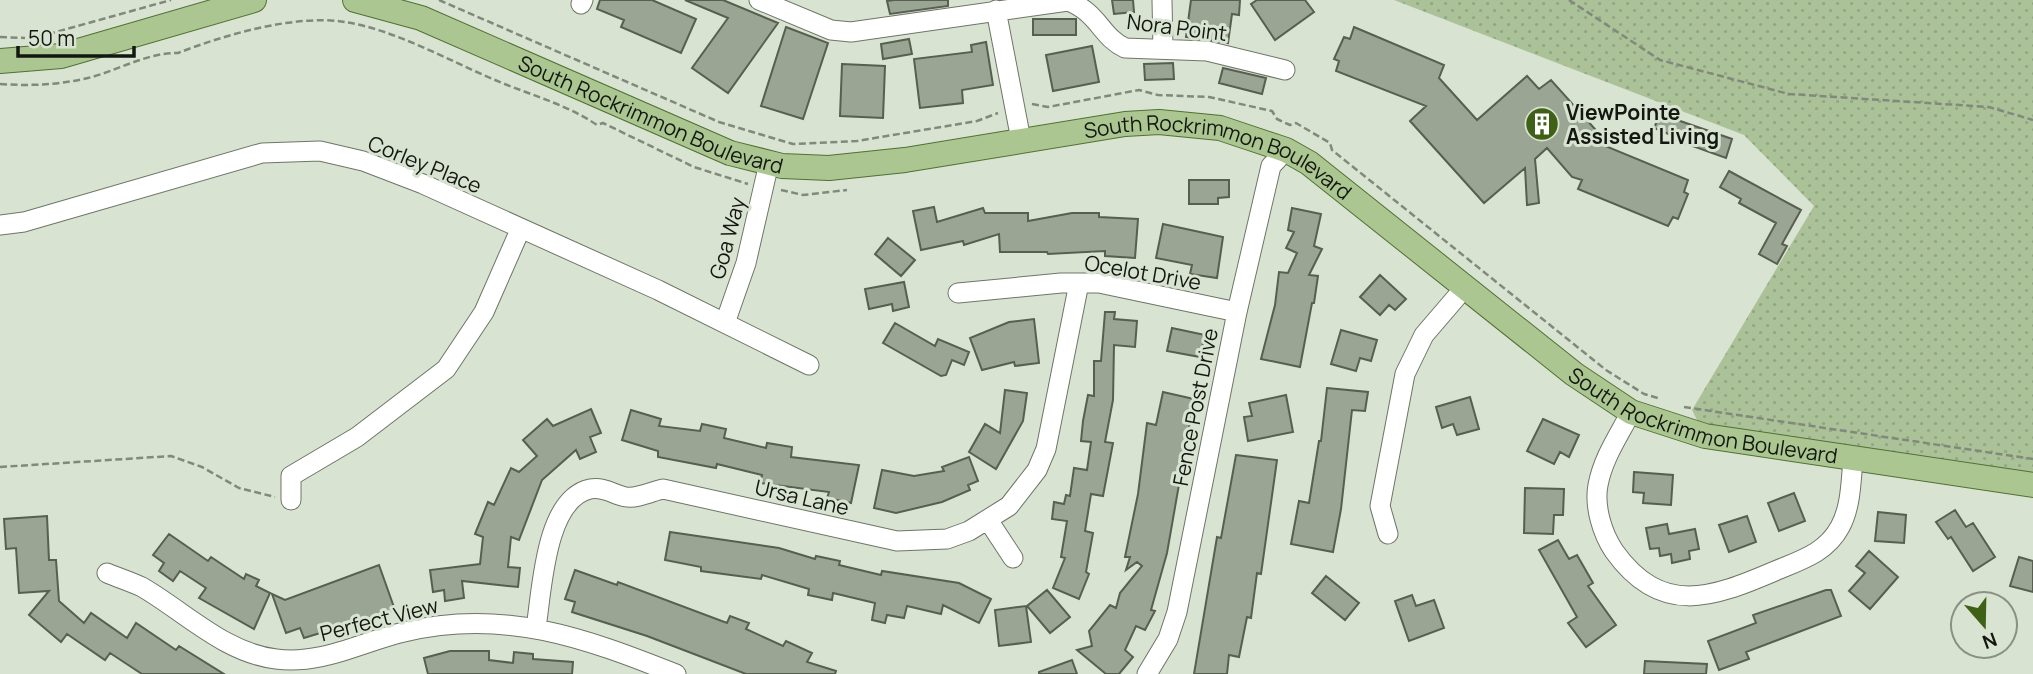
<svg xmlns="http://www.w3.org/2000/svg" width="2033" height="674" font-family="Manrope,sans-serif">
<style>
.grass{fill:url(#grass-dots)}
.building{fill:#9ba593;stroke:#575f50;stroke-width:2}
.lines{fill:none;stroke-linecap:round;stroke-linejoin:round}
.minor-casing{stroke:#6d7666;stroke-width:21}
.major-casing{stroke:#517034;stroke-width:26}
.path{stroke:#81897c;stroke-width:2.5;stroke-dasharray:7 3.5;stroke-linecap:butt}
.minor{stroke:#fff;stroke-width:19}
.major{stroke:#abc691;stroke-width:24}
.labels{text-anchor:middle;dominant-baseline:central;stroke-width:6;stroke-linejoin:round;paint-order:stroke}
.street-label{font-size:21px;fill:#131711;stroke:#d9e3d1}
.poi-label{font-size:21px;font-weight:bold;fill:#131711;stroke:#d9e3d1;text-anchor:start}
</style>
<defs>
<pattern id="grass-dots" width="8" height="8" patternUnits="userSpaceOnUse" patternTransform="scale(1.75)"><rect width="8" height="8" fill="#abc298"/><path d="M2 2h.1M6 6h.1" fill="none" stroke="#92a682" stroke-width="1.8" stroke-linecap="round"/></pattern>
</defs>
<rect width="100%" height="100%" fill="#d9e3d1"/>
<path class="grass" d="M1394,0H2033V487L1705,436L1692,410L1814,206L1744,135Z"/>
<path class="building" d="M600,0H652L696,19L681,53L621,27L624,20L597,9Z
M685,0H723L778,23L728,93L692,68L728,18Z
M894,0H948V6L890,14L887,1Z
M1112,0H1133L1134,12L1114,14Z
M1191,0H1240L1239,15L1232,14L1228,43L1186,37Z
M1257,0H1305L1314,12L1275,40L1251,4Z
M1033,19H1076V35H1033Z
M786,27L828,43L803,119L761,106Z
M1354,27L1444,65L1439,78L1477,120L1527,76L1539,89L1551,80L1603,138L1598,143L1688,180L1684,192L1688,194L1678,219L1673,217L1668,226L1578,189L1582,180L1572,177L1547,148L1535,159L1539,203L1527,205L1525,168L1484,203L1410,121L1426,106L1336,71L1339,61L1334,59L1344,37L1350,39Z
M909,39L912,54L883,59L881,44Z
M986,42L993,85L962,90L963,103L920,108L914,59L972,52L971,45Z
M1092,46L1099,82L1053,91L1046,55Z
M1173,63L1174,79L1145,80L1144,64Z
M842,64L885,66L883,118L840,116Z
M1223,68L1266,78L1262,94L1219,83Z
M1660,114L1732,139L1726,158L1670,138L1671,135L1654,128Z
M1729,171L1801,210L1782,244L1787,246L1777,264L1759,254L1776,223L1739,203L1741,199L1720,187Z
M1189,180H1229V197L1218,198V204H1189Z
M934,207L937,222L983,208L985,213H1028V221L1072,213H1099V217L1138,219L1135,258L1105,256V251L1048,254L1047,252H1000L999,234L964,245L963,241L921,250L913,211Z
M1292,208L1321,214L1314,246L1322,249L1309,275L1318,276L1314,303H1312L1300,367L1261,359L1275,305L1279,272L1288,273L1297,253L1286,248L1294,232L1288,230Z
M1163,224L1223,237L1217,278L1190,274L1192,265L1156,258Z
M888,238L915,260L901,276L875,254Z
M1380,275L1406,299L1395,310L1389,305L1380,315L1360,297Z
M904,282L909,307L893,311L892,304L869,309L865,289Z
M1105,312H1115L1114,319L1137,321L1135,347L1114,345L1113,400L1105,442L1113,443L1103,496L1091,494L1085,531L1093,533L1086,572L1089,574L1079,599L1053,588L1065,558L1061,557L1067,521L1052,519L1054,502L1064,504L1066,495L1070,496L1074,468L1087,470L1091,442L1081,441L1083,421L1088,395L1094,396V361H1101Z
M1034,319L1039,363L1015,366L1014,362L982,370L970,338L1009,322Z
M895,323L935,346L938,339L969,352L964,365L952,360L946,375L941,376L883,343Z
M1172,328L1205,335L1200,357L1167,351Z
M1341,330L1377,340L1371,361L1360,358L1356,371L1331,364Z
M1327,388L1368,392L1365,411L1352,410L1341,509L1333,552L1291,544L1299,501L1309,503L1319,441H1321Z
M1005,390L1027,393L1023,421L996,469L969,452L985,424L1000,433Z
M1163,392L1194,399L1167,553L1151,610L1155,611L1145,630L1136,626L1125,650L1133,657L1119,674H1106L1077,650L1092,646L1089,631L1110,605L1116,608L1120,593L1142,566L1137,562L1126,570L1130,557H1125L1138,494L1147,423L1156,425Z
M1286,395L1293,432L1248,441L1244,417L1252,416L1249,403Z
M1470,397L1479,429L1457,435L1453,424L1442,428L1436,407Z
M591,409L601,433L590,437L596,452L580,459L576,450L542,480L519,540L511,537L508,567L520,568L518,587L462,581L464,598L445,601L444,590L433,592L430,570L480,564L483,537L475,534L488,502L494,505L511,468L519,472L537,456L523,440L547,419L553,426Z
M631,410L661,419L659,426L700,431L702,424L726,429L724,438L766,448L767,443L792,447L791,457L859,465L851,503L827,498L829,492L760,483L762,475L717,464L716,468L658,457V451L622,440Z
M1543,419L1579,435L1569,457L1560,452L1554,464L1527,451Z
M1236,455L1277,460L1261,574L1257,573L1251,618L1247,617L1239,657L1229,655L1227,674H1194L1217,537L1221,538Z
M969,457L978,481L968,485L970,490L942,502L896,513L874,508L882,470L914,476L944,471L942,467Z
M1634,472L1673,475L1671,505L1643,503L1644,493L1633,492Z
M1525,488L1564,489L1563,515H1554L1553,534L1524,533Z
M1794,493L1805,521L1779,531L1768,503Z
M1955,510L1966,527L1973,523L1995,557L1973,571L1951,537L1948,539L1936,522Z
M1878,512L1906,515L1904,543L1875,541Z
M47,516L49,560H56L59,601L84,623L91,613L127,638L136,623L176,650L179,646L224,674H142L110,653L105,660L67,634L61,642L29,615L49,591L19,593L16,548L6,549L4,519Z
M1747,516L1756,542L1729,552L1719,525Z
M1667,524L1669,534L1695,529L1699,549L1689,551L1690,559L1672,563L1671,554L1660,556L1659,548L1650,549L1646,528Z
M670,532L779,548L815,559L816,556L840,561L839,565L881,575L882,571L959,583L991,599L979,623L943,605L941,614L907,606L904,618L887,615L885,623L872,620L875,603L833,593L832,600L808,595L809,589L762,575L761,579L701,571V567L665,560Z
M169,534L208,561L211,557L244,579L246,574L259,580L256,586L270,593L254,629L199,598L206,588L180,571L173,581L159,571L164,563L153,555Z
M1558,540L1569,559L1577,555L1593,583L1588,586L1616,625L1586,647L1568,623L1577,617L1539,550Z
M1869,551L1898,577L1870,609L1849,591L1865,573L1856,566Z
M2019,557L2033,561V592L2010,586Z
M379,565L395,610L304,638L300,628L286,633L272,594L285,600Z
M575,570L617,585L618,582L727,623L730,616L749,623L746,629L783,646L786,641L812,653L807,662L836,671L835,674H746L647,636L572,612L575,602L565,599Z
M1326,576L1359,603L1345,620L1312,593Z
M1047,590L1070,617L1050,633L1027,606Z
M1826,590H1831L1841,616L1746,652L1749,659L1719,670L1708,641L1756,623L1753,615Z
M1412,595L1416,606L1434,600L1444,628L1409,641L1395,601Z
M1026,606L1031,642L999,646L995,610Z
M450,651H489V660L513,663L514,652L533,654V659L573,662L572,674H428L424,658Z
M1072,660L1077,674H1039V672Z
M1645,661L1707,664L1706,674H1644Z"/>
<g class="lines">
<g class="minor-casing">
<path id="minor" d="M759,0L831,30L851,32L1068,1C1099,13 1101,37 1125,48L1207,51L1285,70
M1162,0L1163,49
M581,4L583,0
M996,10L1021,140
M0,225L24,222L262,153L320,151L363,161L423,184L658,290L809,365
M958,293L1061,283H1099L1237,312
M725,323L746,263L769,163
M1631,412C1619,435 1603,458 1598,485C1594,506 1602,533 1614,551C1661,617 1712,598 1775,571C1801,560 1826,553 1840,527C1851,507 1851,481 1853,459
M291,500V476L357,437L446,369L484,312L520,230
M988,520L1013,558
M1388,534L1380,506L1405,374L1424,335L1466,286
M107,573C119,578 131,582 142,587C185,612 225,653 276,659C322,665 361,642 404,632C504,608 585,638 676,674
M536,628C542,590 545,499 590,489C604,486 614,495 626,497C637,499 653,491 663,489L897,541L947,539L969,531L1009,506L1037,470L1046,449L1079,283
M1147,674L1168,639L1177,612L1237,312L1271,166L1286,150"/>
</g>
<g class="major-casing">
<g id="major">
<path id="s1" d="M355,0L421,18L730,153L782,166L829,168L905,160L1125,124L1159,122L1220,128L1286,150L1309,163L1574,374L1631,412L1705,436L2033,485"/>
<path d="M0,61L61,56L254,0"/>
</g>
</g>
<path class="path" d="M439,0L719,122L793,144L857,141L977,121L998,113
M1569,0L1660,60L1789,94L1989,107L2033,120
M0,37L25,38
M38,37L171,0
M0,84C30,86 58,85 88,78C117,71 148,52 178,53C224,35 295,14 345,22C393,29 450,61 495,80C530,95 566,104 597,125L603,123L694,167L748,184
M1032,104L1048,107L1139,90L1158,95L1209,97L1272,111L1277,119L1290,125L1296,123L1330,143L1332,150L1606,370L1644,394L1661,399
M781,190L803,195L847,190
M1684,407L2033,459
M0,467L171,456L202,467L239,488L275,497"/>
<use href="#minor" class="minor"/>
<use href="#major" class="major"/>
</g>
<defs>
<g id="building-disc" transform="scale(1.75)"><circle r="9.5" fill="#3f6117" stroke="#d9e3d1"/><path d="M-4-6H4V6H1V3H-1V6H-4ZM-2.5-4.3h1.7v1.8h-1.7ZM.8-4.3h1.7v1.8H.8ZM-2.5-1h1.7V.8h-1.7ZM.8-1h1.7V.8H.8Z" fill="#fff"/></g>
</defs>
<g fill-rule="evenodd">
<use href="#building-disc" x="1542" y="124"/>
</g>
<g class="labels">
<g class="street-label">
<text transform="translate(1177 27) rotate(7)">Nora Point</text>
<text stroke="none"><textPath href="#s1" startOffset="318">South Rockrimmon Boulevard</textPath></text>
<text transform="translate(425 164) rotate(22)">Corley Place</text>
<text stroke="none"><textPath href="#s1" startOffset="906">South Rockrimmon Boulevard</textPath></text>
<text transform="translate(727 238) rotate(-75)">Goa Way</text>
<text transform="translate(1143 272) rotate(10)">Ocelot Drive</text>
<text transform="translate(1195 407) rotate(-79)">Fence Post Drive</text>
<text stroke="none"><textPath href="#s1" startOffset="1474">South Rockrimmon Boulevard</textPath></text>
<text transform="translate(802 497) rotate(13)">Ursa Lane</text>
<text transform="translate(379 619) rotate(-14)">Perfect View</text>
</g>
<g class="poi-label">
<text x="1566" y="112">ViewPointe<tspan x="1566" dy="24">Assisted Living</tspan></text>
</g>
</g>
<g transform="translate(1984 625) rotate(160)"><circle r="33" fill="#d9e3d1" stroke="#8a9184" stroke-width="2"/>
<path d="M0-5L12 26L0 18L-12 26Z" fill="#3f6117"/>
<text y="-10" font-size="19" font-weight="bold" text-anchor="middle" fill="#131711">N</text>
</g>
<path d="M18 46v10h116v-10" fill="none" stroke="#131711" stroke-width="3.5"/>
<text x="28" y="46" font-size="21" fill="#131711" stroke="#d9e3d1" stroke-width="5" paint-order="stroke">50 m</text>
</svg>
